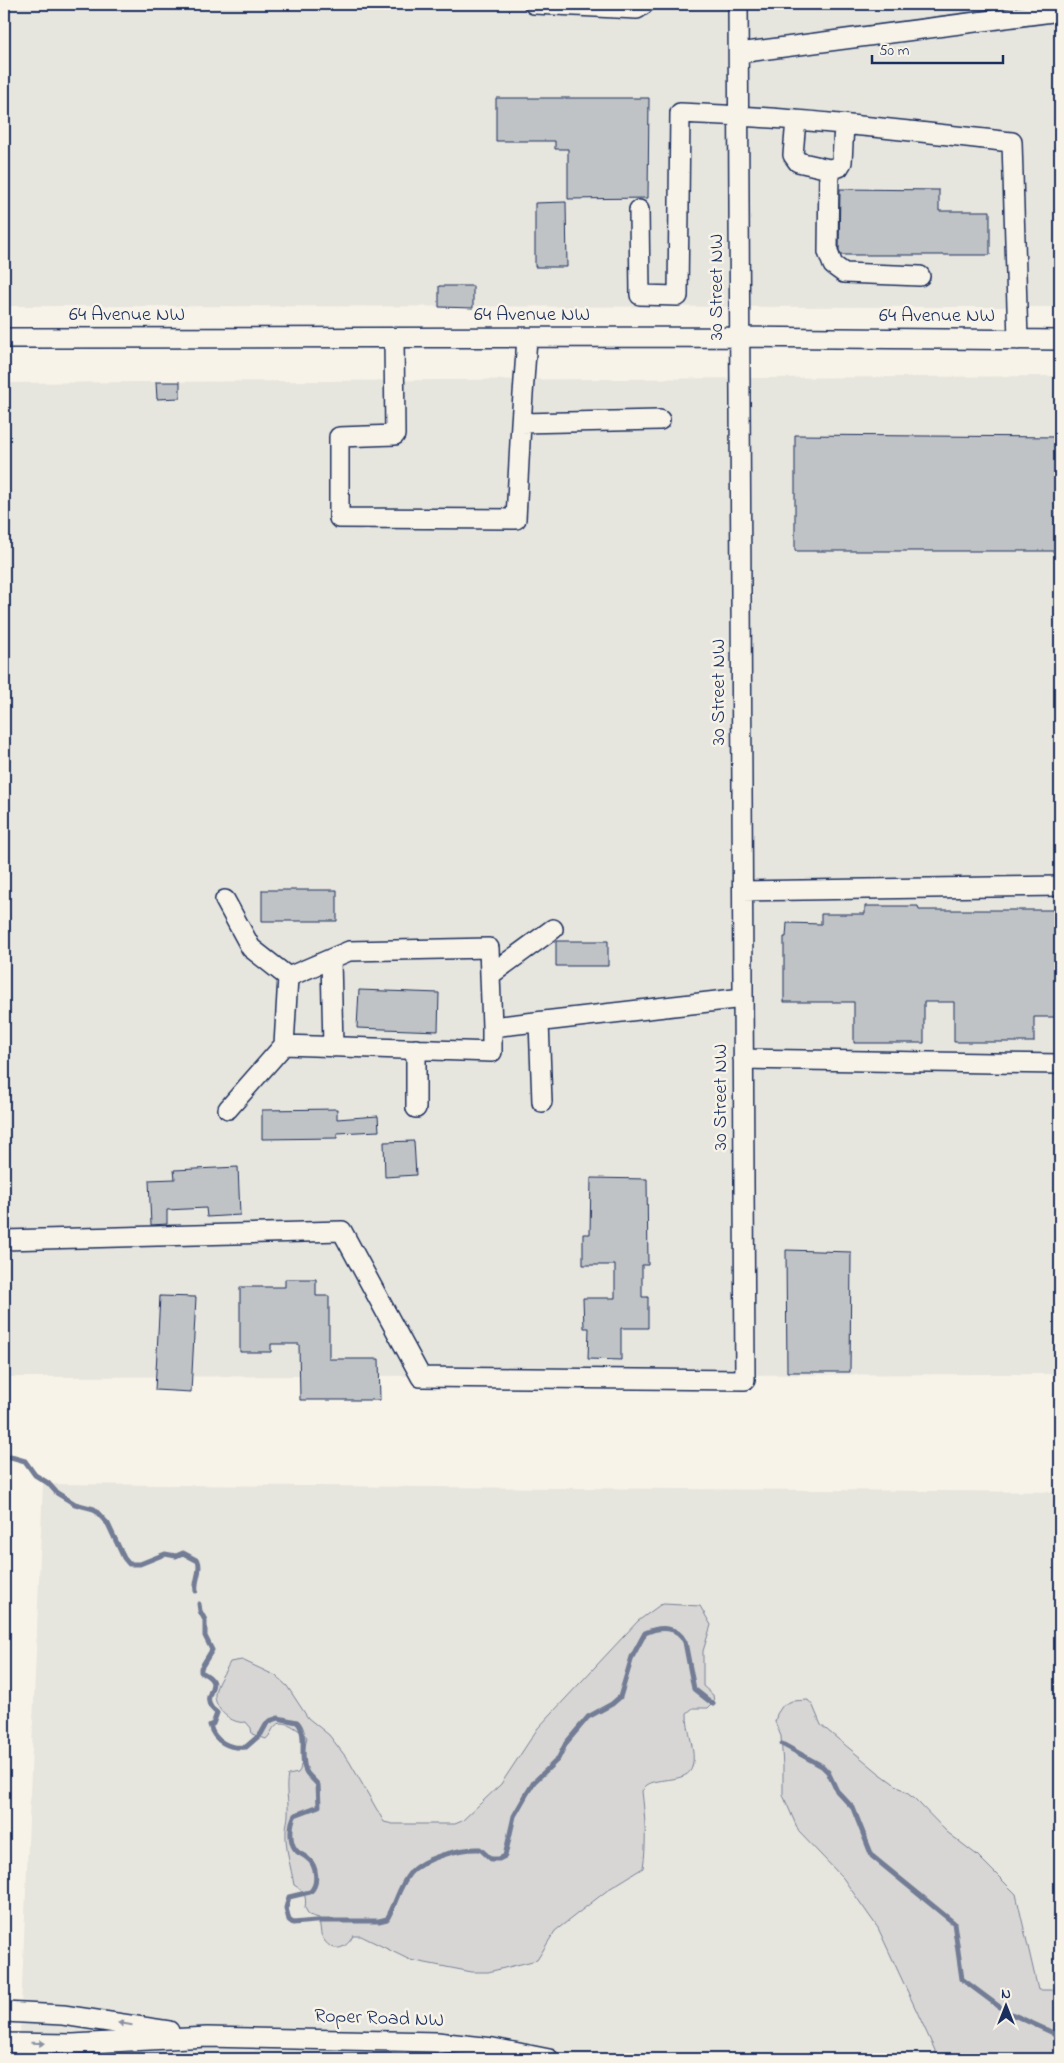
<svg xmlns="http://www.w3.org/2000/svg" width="1064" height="2063" font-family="'Indie Flower',sans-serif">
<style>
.built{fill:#e6e5de}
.green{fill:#d7d6d4;stroke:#798299}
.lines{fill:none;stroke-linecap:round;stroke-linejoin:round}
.stream{stroke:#727c95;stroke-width:5}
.building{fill:#c0c3c5;stroke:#1b2f5e}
.minor-casing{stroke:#1b2f5e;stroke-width:22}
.minor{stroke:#f7f3e8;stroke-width:19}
.oneway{fill:#8991a3}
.labels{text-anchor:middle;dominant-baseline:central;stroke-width:5;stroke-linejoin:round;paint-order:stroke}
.street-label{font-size:20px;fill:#1b2f5e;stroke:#f7f3e8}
</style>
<rect width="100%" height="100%" fill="#f7f3e8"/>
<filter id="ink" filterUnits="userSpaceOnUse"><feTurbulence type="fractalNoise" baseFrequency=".02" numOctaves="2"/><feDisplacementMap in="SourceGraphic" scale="10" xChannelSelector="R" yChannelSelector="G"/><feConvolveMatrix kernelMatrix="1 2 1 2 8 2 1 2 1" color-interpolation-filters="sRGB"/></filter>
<g filter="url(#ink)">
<path class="built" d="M4,4H1060V307L4,306Z
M1060,376V1374L4,1377V383Z
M43,1484L1060,1492V2059H19Z"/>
<path class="green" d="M664,1604L700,1606L711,1625L703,1651V1686L713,1695L714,1702L708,1708H693L687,1713C686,1730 697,1752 692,1767C688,1783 658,1777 647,1785C645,1786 644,1789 642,1791C645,1817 647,1842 643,1868L609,1889L555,1931L537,1960L488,1972H472L410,1960L361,1936H353C344,1953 328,1952 321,1934C320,1929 320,1923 319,1918L309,1915L305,1908C307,1896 304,1891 294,1885C291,1867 285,1849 286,1830C286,1825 288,1820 288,1815C289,1801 285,1789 288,1775L298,1773L300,1770L307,1737C299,1731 285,1717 275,1726C272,1729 270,1736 266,1739L252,1734L251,1728L246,1722C232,1725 214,1709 215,1694C216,1683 226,1671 230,1662L242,1660L276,1676L287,1686L308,1718L329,1735L349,1761L384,1822L393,1824H455L462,1821L501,1784L538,1728L638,1621L660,1605Z
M808,1700L813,1706L821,1725L879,1773L915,1799L947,1832L977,1855L1016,1894L1038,1990H1060V2059H939L878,1928L843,1878L799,1832L783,1795V1766L781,1736L775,1722L777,1714L783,1705L792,1701Z"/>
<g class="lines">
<path class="stream" d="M4,1464L7,1458L11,1457L25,1461L35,1475L48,1483L57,1493L75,1504L94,1509L108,1524L124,1558L129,1564H140L165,1554L176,1556L183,1553L198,1561C202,1571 194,1580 196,1591
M199,1604L200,1611L205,1620V1636L212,1650L201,1668V1672C227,1684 201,1692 211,1707C212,1709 215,1711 217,1713L213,1724L210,1725C214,1742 230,1749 246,1747L261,1734L267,1723L272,1720L278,1718L297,1722C309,1734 298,1759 307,1773C310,1777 315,1781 318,1785L319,1806L295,1815C290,1823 289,1841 295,1849C298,1854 303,1854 307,1858C317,1865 319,1884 310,1892L289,1897L286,1908L289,1920L293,1923L315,1921H379L387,1919C396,1904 399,1886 410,1873C423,1858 461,1848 480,1849L491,1859H499L505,1856L514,1816L526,1795L534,1782L558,1759L566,1743L588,1717L612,1704L620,1697L632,1657L645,1633C660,1626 678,1626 685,1642L694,1689L713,1704
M782,1744L822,1766L828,1772L837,1791L853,1808L872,1856L954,1923L962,1979L1005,2011L1060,2036"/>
</g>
<path class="building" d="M496,98H649L648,198L568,199V149H555V141H496Z
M840,189L939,190V211H990V255H841L839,250Z
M566,202L567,267H535V203Z
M439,286H473V308L439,307Z
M156,382H180V398L157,399Z
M795,435L1060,437V551H795Z
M262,890H337V921H262Z
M865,906H918L919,910H1055L1056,1017H1034V1042H954V1002H924V1043H854V1002H784V937H786L787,923L821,924V914H865Z
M556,941H608V966H556Z
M359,990L439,993L438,1031L357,1028Z
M337,1109V1119L378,1116L379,1131L337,1133V1138L262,1139V1110Z
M414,1141L416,1175L385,1177L384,1142Z
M238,1167L240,1215L207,1217L206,1208L167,1210V1224L151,1225L149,1180L175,1179L174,1170Z
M591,1178L647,1179L648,1265H642V1297H648V1328H621V1360L588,1359L589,1328H584L583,1298H615V1265H583V1234H590Z
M786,1250L851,1252L850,1372H787Z
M285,1279H316V1296H329V1359H379L380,1400H300L299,1344H271V1352H240V1287H285Z
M160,1296L196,1297L191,1392L155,1390Z"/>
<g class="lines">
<g class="minor-casing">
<path id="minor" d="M534,4L637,9L644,4
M739,53L1060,11
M796,120L793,155L798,162L829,169L828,252L833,265L844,273L920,276
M829,169L839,167L842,162L844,124
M639,210L640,295L678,296L680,113C791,117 902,130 1012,142L1018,340
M4,338L739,337L1060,340
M394,338L395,435L339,437V518L516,519L521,423L660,420
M521,423L527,338
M743,891L1060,886
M225,900L251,948L288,977L349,951L489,948L492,1027L743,998
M331,959L333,1047
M490,975L553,929
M539,1022L542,1102
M284,1045L492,1052V1027
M416,1049V1108
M743,1059L1060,1064
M228,1109L284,1045L288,977
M4,1240L342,1231L421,1377L745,1380L738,4
M4,2012L63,2015L169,2031
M4,2043L72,2044L207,2037L437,2042L493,2048L549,2059"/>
</g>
<use href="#minor" class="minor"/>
</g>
<defs><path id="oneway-solid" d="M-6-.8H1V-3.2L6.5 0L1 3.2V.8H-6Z" transform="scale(1.25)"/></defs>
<g class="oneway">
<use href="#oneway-solid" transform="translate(125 2024) rotate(-171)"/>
<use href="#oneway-solid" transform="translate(38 2043) rotate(1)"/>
</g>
</g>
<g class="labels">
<g class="street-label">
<text transform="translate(717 287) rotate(-90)">30 Street NW</text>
<text x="127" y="315">64 Avenue NW</text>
<text x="532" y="315">64 Avenue NW</text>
<text x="937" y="316">64 Avenue NW</text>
<text transform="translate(719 692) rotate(-90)">30 Street NW</text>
<text transform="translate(721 1097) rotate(-90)">30 Street NW</text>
<text transform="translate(379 2019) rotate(2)">Roper Road NW</text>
</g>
</g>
<rect width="1064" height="2063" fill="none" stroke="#f7f3e8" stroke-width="20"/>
<rect x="10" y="10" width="1044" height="2043" fill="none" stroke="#1b2f5e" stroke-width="2" filter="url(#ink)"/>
<g transform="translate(1006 2006)" stroke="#f7f3e8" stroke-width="4" paint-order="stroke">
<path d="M0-4L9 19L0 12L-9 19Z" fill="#1b2f5e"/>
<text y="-8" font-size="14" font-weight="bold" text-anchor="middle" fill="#1b2f5e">N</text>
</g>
<path d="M872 55v8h131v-8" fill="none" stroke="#1b2f5e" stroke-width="2.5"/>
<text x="879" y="55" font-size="15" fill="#1b2f5e" stroke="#f7f3e8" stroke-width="4" paint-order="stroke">50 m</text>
</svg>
